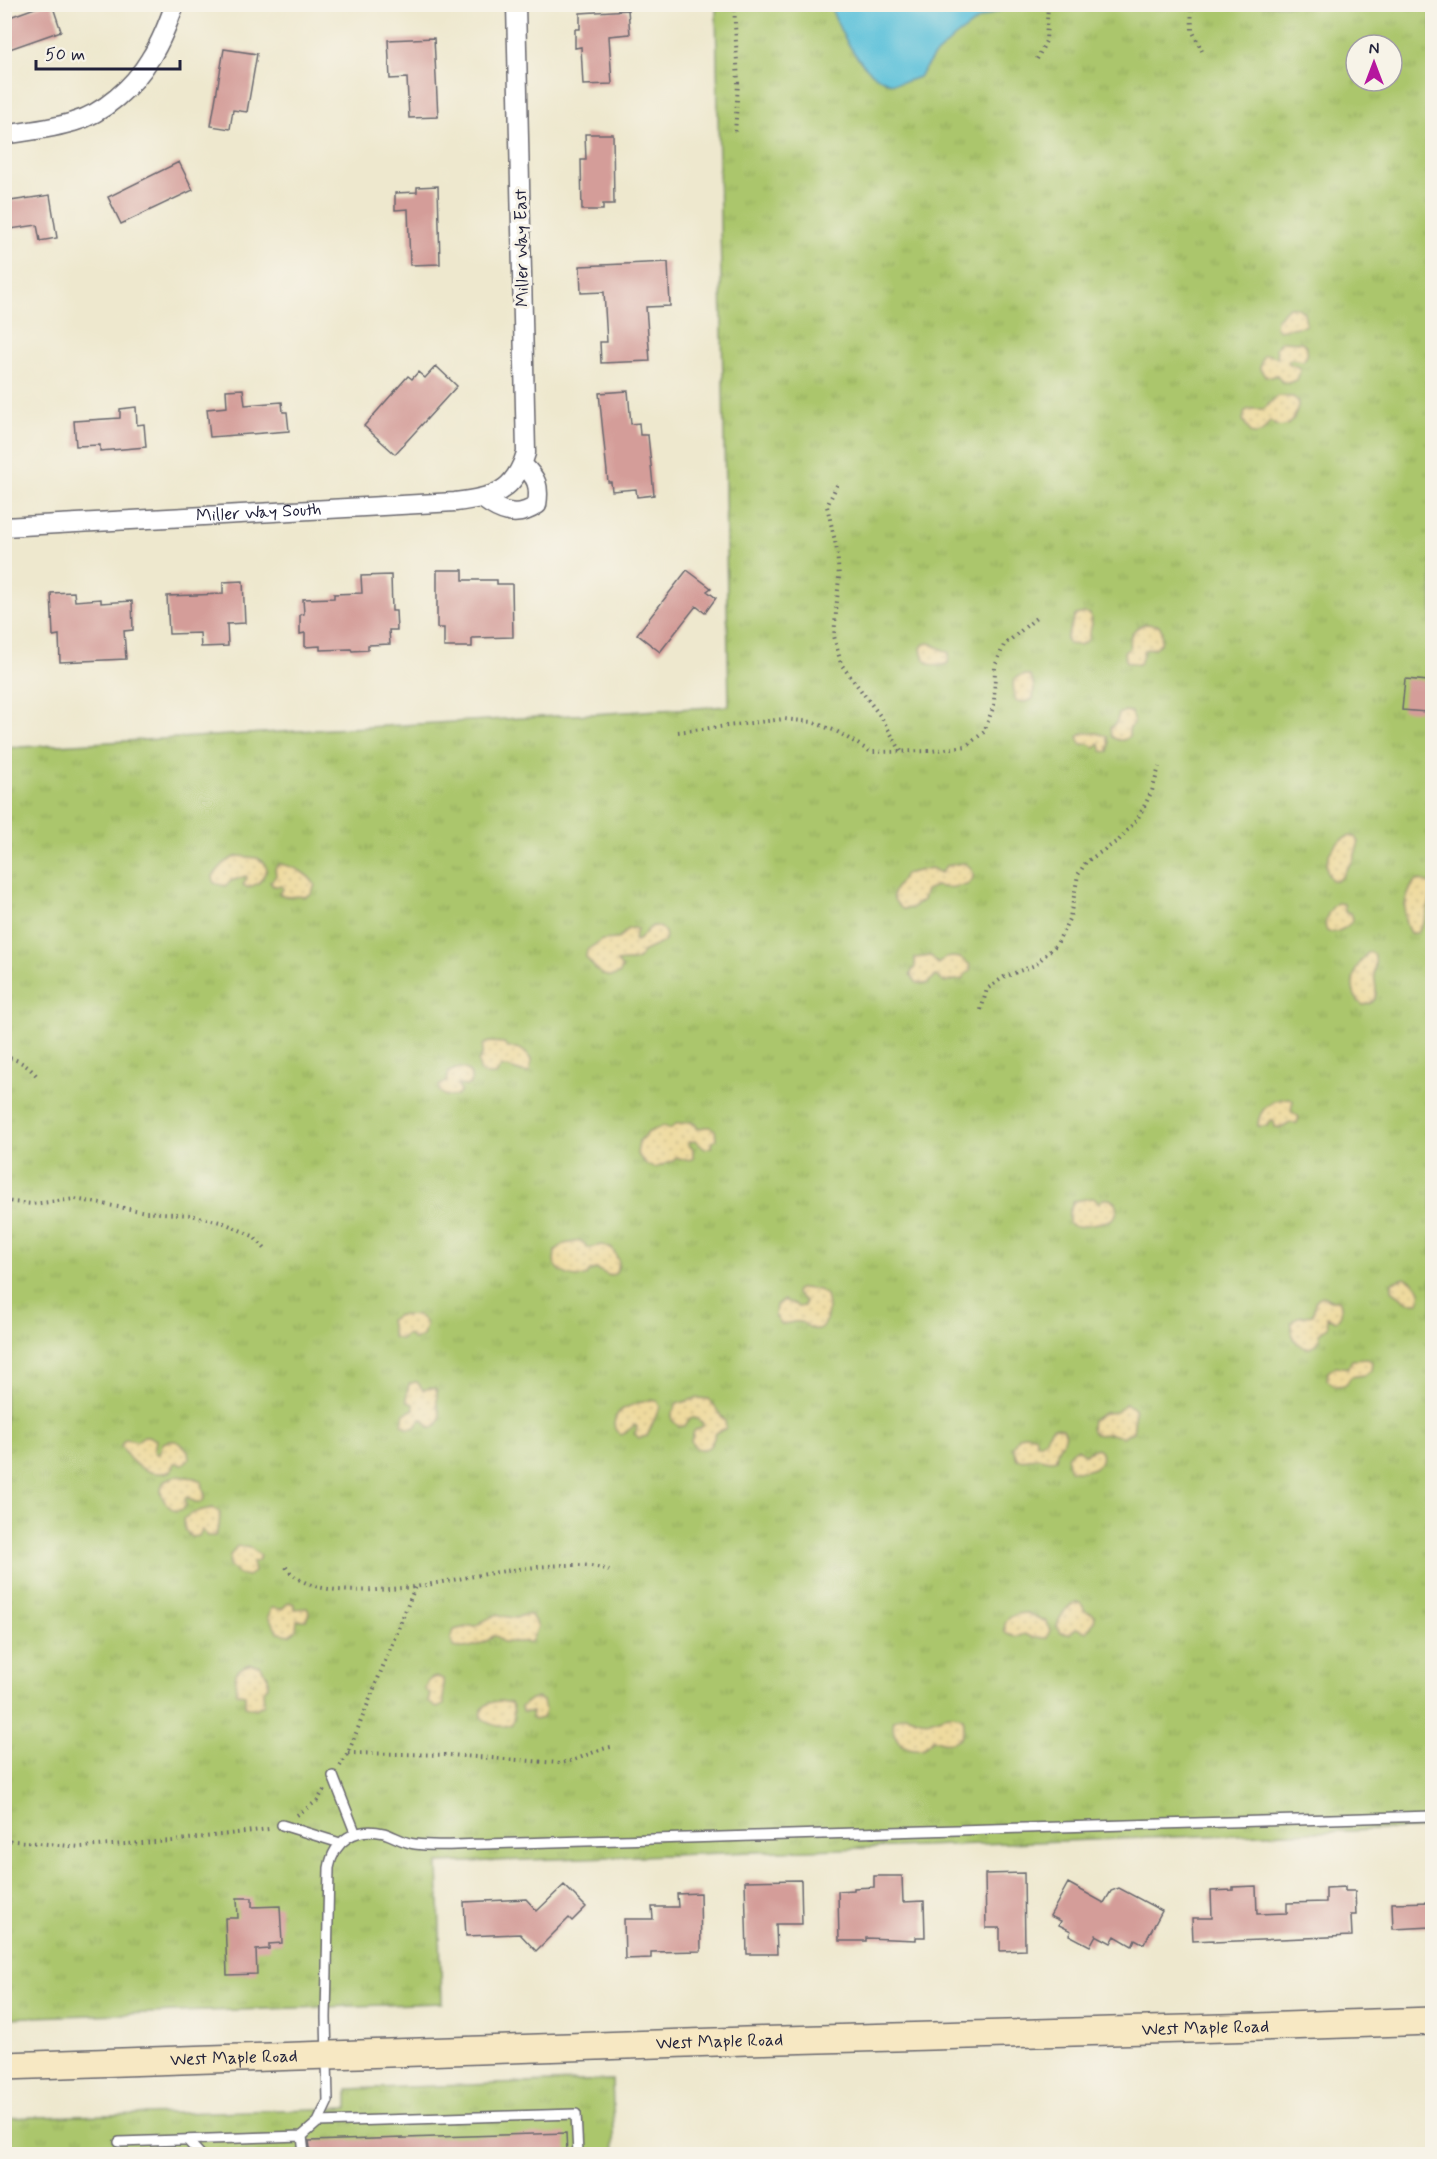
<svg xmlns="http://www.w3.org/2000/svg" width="1437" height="2159" font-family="Mynerve,sans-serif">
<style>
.grass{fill:url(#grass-tufts);stroke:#667454;stroke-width:1.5;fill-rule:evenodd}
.sand{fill:url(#sand-dots);stroke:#887e6c;stroke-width:1.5}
.water{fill:#5cc1da;stroke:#3f728a;stroke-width:1.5}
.building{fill:#d49d99}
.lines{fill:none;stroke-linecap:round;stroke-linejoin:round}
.service-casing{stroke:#69676e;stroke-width:12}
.minor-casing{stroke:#69676e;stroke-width:21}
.secondary-casing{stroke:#69676e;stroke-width:30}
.path{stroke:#69676e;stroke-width:4;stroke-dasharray:1.5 4.5;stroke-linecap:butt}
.service{stroke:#fff;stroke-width:9}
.minor{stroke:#fff;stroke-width:18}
.secondary{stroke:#f7e8c3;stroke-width:27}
.labels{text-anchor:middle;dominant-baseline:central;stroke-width:6;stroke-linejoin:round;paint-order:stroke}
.street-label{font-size:18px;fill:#22223b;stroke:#f7f3e8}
</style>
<defs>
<pattern id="grass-tufts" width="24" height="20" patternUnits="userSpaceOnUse" patternTransform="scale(1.5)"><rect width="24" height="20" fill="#abc66c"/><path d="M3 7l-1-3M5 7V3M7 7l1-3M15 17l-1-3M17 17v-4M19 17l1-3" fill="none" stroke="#93aa5e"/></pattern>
<pattern id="sand-dots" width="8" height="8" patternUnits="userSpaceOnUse" patternTransform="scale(1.5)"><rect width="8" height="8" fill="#eeda9e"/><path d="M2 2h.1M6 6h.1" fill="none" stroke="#ccbb89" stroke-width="1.8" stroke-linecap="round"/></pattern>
</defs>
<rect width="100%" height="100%" fill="#f7f3e8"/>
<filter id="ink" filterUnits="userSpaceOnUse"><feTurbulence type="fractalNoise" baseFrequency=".0167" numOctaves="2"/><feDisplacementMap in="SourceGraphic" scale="12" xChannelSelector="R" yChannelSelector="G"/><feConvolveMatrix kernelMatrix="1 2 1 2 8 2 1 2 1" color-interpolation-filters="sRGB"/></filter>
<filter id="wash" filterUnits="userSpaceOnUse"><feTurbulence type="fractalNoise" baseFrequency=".008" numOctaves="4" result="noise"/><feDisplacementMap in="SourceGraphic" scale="24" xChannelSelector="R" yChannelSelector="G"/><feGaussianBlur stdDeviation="1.35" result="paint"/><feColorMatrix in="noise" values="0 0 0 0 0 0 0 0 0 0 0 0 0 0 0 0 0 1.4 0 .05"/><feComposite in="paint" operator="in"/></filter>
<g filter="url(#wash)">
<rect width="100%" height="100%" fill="#eee8ce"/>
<path class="grass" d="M716,5H1432V1828L438,1863L442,2003L5,2018V748L729,706ZM1356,45H1392V81H1356Z
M612,2080L615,2154H5L4,2118L348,2108V2089Z"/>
<path class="sand" d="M1289,307H1295L1304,312L1306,324L1304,326L1278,330L1275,326L1276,320Z
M1281,341L1301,342C1309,346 1309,356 1303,361L1291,359L1288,361L1290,364L1298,367L1300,371L1297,380L1288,383L1281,381L1277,375L1272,377L1265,376L1260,369C1262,350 1265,353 1278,358L1276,348Z
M1277,396L1293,397L1298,401C1299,417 1285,436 1270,421C1265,428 1262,437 1251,433L1243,420L1245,411L1250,409H1264Z
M1084,613L1090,614L1092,624L1088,640L1080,645L1069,644L1066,639L1074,618L1076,615Z
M1144,624L1159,625L1162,631L1161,643L1154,648L1144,650C1139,665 1145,667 1126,662L1124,652L1130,648C1127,637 1134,628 1144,624Z
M930,643L949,653L948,663C934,670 923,663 921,648L924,644Z
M1027,675L1031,677L1034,687L1033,699L1025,702L1016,701C1013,687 1008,675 1027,675Z
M1125,711L1131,712L1134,723L1129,729V736C1124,742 1117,741 1111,736L1110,728L1116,723L1119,714Z
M1083,733H1097L1107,736L1109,744L1108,752L1102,751L1099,743L1095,748L1089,744H1081L1078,737Z
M1351,836L1355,837L1359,842L1353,861L1347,868L1343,876L1337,881L1332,880C1319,864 1332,840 1351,836Z
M238,856L257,858L264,862L267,870L259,883L248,888L243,885L247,878L246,876L231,881L225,886L214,883L213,876C221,867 225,860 238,856Z
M963,863C974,867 977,878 967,885L948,888L936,886L926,890L923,900L912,908L902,909C884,892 897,890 905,874L931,868L941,873L946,866Z
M279,864C293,866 308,873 315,885L311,894L305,897C296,894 288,900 279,894L283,889L282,886H273L270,882L276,876L275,868Z
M1420,880L1432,885C1433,895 1424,927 1417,933H1410C1400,916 1404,899 1414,882Z
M1337,903L1344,904L1345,912L1351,913L1353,919C1349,927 1336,935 1327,931C1322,923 1329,909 1337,903Z
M653,926C662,926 669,933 664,942L642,952C639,965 628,959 617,962L622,968L620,973C604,983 596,969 586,957L587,950L602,940L618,939L628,929L633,928L637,929L634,939L636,941C645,937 646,929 653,926Z
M1369,952L1374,954C1377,962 1374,966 1374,973C1375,986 1382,1004 1363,1005C1345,993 1354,963 1369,952Z
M931,956L938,964L945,958L953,957L960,958L970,965L971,971L965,974L963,979L944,982L936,976L926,984L917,983L910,974L915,967V958Z
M489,1042L504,1043L508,1048C520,1047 525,1050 531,1060L530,1072C518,1075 511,1064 500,1068L496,1075H488L481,1073L478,1062L482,1056L483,1045Z
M458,1068C469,1068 473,1074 470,1084L466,1086L457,1085L461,1091L457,1096H446L439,1091V1086L447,1081L449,1072Z
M1289,1098L1293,1100L1291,1111L1299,1117L1297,1123H1290L1282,1128L1275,1127L1274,1122L1271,1120L1267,1126H1258C1258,1108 1273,1099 1289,1098Z
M691,1122L696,1125L697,1129C704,1127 709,1125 715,1130L716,1139L713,1141L712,1147L705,1149L695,1141L690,1142L688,1145L693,1149V1159L685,1160L676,1157L673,1161L655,1168L647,1165L637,1154L639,1141L649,1132L663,1126L670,1129L676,1124Z
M1092,1198H1095L1099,1203L1103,1199H1109L1115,1202C1122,1221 1106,1222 1092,1224C1083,1225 1078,1230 1069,1224V1212L1074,1201Z
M580,1241L584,1243L587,1248L602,1245L612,1248L619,1262L616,1273L610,1276L596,1269L590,1271L586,1276C573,1279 559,1274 554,1262L555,1251L564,1244Z
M1404,1278C1415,1281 1424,1290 1419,1302H1408L1392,1290V1282Z
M802,1288L819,1290L826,1295C829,1305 830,1332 813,1329C808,1328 805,1323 800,1322C794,1321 787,1324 781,1324L775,1316L776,1305L784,1300L798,1307L804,1306L805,1301L796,1294V1290Z
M1323,1296L1330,1300H1339C1343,1307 1342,1316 1336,1321L1327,1317L1328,1327L1319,1333L1320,1339C1308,1360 1289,1340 1291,1323L1298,1317L1313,1315C1315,1307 1312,1299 1323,1296Z
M398,1315C410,1316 420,1312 426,1324L423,1336L414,1340L408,1334L400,1339L393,1337L390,1320Z
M1368,1359L1372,1362L1371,1371L1364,1375L1351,1377L1346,1385L1336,1386L1327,1380L1328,1372L1336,1366L1348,1368L1352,1360Z
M415,1382H417L423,1390L430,1388L436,1389C438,1394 436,1399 437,1404C440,1414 444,1419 434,1427H429L424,1420L421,1419L414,1428H407L402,1424L404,1414L414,1409L413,1404L407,1402V1392L409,1384Z
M697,1398L709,1399L725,1421L726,1428L716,1433C712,1444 709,1453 696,1448L691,1441L694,1431L703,1426C703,1420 696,1417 690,1418L685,1426L679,1427L672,1420V1413L677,1404Z
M650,1400L657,1401L660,1407L647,1436L639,1438L635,1434L637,1427L635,1425L622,1435C609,1430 614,1413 625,1408C632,1404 642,1402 650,1400Z
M1125,1404L1134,1408C1135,1412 1134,1428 1133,1432L1122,1437C1117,1436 1111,1433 1106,1434C1094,1436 1089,1435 1092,1420L1104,1413L1117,1412Z
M1054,1427L1063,1428C1070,1439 1061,1441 1058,1449C1056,1452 1057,1456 1056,1459C1049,1462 1045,1458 1037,1458C1029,1458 1025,1461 1017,1459L1013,1447L1018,1437L1025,1434L1034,1435L1036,1438V1443C1048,1445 1046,1432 1054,1427Z
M144,1436H148L156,1440L154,1452L157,1454H159L163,1443C174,1438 180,1441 188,1451L189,1459L183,1464L174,1463L171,1471C151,1479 129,1464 121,1445L125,1439L137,1441Z
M1096,1448L1100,1450C1108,1469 1084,1473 1070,1470C1065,1460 1066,1451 1078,1449L1085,1454Z
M176,1476L195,1478L202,1482L205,1497L202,1502H195L187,1497L185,1499L186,1505L183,1509L176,1511C164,1505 156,1492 165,1480Z
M213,1508L220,1513L219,1526L215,1536H208L202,1530L199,1536L191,1537L185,1530L183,1519C192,1512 202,1510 213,1508Z
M237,1546L251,1548L260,1555L258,1561L252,1562L254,1572L248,1576L238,1574L229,1565L230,1556Z
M289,1602L294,1604V1609L307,1608L310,1614L306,1620H297L296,1630L289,1635L279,1633L268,1617L271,1608L282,1609Z
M1075,1603H1081L1085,1611L1092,1613L1095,1616L1094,1622L1087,1632L1076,1628L1069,1634L1061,1633L1057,1626C1060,1616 1066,1607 1075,1603Z
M1027,1613L1047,1622L1050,1630L1047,1638H1033L1025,1634L1016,1637L1005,1632C1002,1618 1015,1613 1027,1613Z
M495,1615L516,1618L523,1615H531L538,1627L531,1642H503L498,1637L493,1636C484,1645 465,1650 453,1647L451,1639L454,1630L470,1626H477C481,1621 489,1619 495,1615Z
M250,1664L259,1665L268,1676V1686L263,1691L264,1704L256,1709L245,1706V1695L237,1693L236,1691C234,1674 234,1670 250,1664Z
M438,1677L443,1679L444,1705L437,1708L428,1702L430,1694L425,1690C426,1681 430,1678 438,1677Z
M538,1698L543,1701L545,1711L542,1718L534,1720L531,1717L532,1712H522L521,1707L531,1699Z
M500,1701L511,1703C515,1709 514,1718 512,1724C501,1729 489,1725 481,1717C480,1705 490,1702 500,1701Z
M905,1715L927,1722C938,1718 951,1711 963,1718C968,1741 951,1747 933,1739L922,1749C903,1751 890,1738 894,1720Z"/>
<path class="water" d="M830,5H1008L1004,9L981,18L955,37L933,57L919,77C911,80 901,84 892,83C862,77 839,31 830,5Z"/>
<g id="blocks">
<path class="building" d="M46,4H52L61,31L4,51V19Z
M628,10L630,34L609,36L612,84L583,85L581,47L575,48V29H580V13Z
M434,38L438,117L409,118L407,78L390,79L388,40Z
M224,49L257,54L247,112L233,110L230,129L211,126Z
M585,134H613L614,204H603V210H582L581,160H586Z
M179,162L193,190L121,224L108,197Z
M438,186L440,264L410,265L408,209L395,210V193L417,192V187Z
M50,195L57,238L40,241L37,225L4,230V202Z
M668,262L670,306L646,307L650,361L601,363L600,342H607L604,292L581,293L580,266Z
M436,366L457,386L395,454L364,426L408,376L412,379L418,372L425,378Z
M243,389L245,405L282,402L283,412H287L289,431L210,437L207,409L227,407L226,390Z
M628,391L631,424L639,423L640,435H648L654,495L637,497L636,489L612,491L611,482H608L599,393Z
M136,407L137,425L144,424L146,447L100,451V445L76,446L74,421L120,418V409Z
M437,570H463V580H497V584H512L513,637L472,638V647H444V628H437Z
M687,570L711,588L707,591L716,598L705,613L696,606L660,652L637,634Z
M391,575L392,611H396L397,630H389L390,644L368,645V650L352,651L351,649L320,650V646L305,647V633L300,634V615L304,614L303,599L334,598V594L362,593L361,576Z
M243,581L245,623L227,624L228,646L201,647L200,633L169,634L167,596L223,594V582Z
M74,592L75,601L101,599V603L132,601L133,630L124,631L126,659L60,662L59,635L53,636L51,593Z
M1405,679L1429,681L1426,712L1402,710Z
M1024,1873L1025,1950L1000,1951V1928H986L985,1874Z
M874,1876H902L903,1902L924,1901L925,1937H916V1940L866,1938V1941H839L838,1891L854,1890V1888L874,1887Z
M801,1880L802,1924H776L777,1954H747L745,1881Z
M1068,1883L1104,1903L1111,1891L1119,1888L1162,1911L1144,1944L1135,1939L1132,1946L1115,1936L1111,1943L1096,1935L1090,1946L1069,1935L1071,1931L1059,1925L1061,1921L1050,1916Z
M564,1885L586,1907L572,1921L569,1918L536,1951L520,1934L466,1936L464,1902L526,1899L537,1911Z
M1256,1886L1257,1914L1287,1913V1903L1326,1902V1888L1345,1887V1891H1355L1356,1915H1351L1352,1936L1213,1942V1940L1193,1941L1192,1918H1212L1211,1891L1233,1890V1887Z
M700,1893L701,1951L651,1952V1958L625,1959L624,1919H653L652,1907H678L677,1894Z
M237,1898H252V1907L280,1906L282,1943L269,1944V1949L256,1950L257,1974L227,1975L225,1918H238Z
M1432,1902V1927L1393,1929L1392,1903Z
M566,2133L567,2154H311L309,2141Z"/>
</g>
</g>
<g filter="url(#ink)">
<use href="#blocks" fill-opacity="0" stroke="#69676e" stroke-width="1.5"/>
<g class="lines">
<g class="service-casing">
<path id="service" d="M333,1776L355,1832
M282,1825L340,1843
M318,2122L576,2114L578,2154
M187,2140L200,2154
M119,2142L302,2136
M304,2154L302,2136L318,2122L328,2101L326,2018L329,1868C334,1840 356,1826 384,1833C394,1836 404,1843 415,1844C437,1847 462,1844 485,1844L1432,1816"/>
</g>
<g class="minor-casing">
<g id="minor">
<path d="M4,135C27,131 51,129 73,122C103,114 134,86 150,59C161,42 168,23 175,4"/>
<path d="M483,499C500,512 517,519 537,505C540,486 537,478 523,465"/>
<path id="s1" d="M4,527L455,502C493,497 514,493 526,453L516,4"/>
</g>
</g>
<g class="secondary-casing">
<g id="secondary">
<path id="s2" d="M4,2066L746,2041L1259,2027L1432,2021"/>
</g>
</g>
<path class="path" d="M734,4L738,83L735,134
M1191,4L1192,30L1202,51
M1037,59L1046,41L1048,4
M837,485L827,506L837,550L839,577L834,636L841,664L881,717L901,751
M678,732L784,719L812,722L836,731L871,752L932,751L966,746L984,732L994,705L995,666L1004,645L1036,618
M981,1010L987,989L1004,977L1035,965L1057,944L1070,917L1078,875L1086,862L1119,840L1138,818L1152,791L1159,767
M4,1057C18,1059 27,1065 36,1075
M4,1201L32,1204L75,1199L146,1212L191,1215L224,1223L253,1236L265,1249
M286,1567C309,1601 380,1589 415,1587
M348,1753L449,1755L559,1763C579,1761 591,1751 611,1747
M340,1766L348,1753L415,1587C456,1580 576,1553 609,1571
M297,1815L317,1801L324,1790
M4,1840L81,1847L172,1841L269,1829"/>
<use href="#service" class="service"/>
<use href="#minor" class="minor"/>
<use href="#secondary" class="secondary"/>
</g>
</g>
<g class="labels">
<g class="street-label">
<text transform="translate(522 248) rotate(-91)">Miller Way East</text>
<text stroke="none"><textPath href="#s1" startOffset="255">Miller Way South</textPath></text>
<text stroke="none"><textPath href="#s2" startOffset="1202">West Maple Road</textPath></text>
<text stroke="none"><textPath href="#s2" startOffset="716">West Maple Road</textPath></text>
<text stroke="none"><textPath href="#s2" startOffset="230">West Maple Road</textPath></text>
</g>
</g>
<rect width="1437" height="2159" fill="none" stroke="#f7f3e8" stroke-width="24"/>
<g transform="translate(1374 63)"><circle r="28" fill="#f7f3e8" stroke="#a29fa3" stroke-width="1.5"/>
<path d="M0-4.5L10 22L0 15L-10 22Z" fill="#b5179e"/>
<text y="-9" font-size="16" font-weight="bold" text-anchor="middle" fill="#22223b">N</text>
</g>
<path d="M36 60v9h144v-9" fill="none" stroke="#22223b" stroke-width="3"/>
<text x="45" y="60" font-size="18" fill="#22223b" stroke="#f7f3e8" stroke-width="4.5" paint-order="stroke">50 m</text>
</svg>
